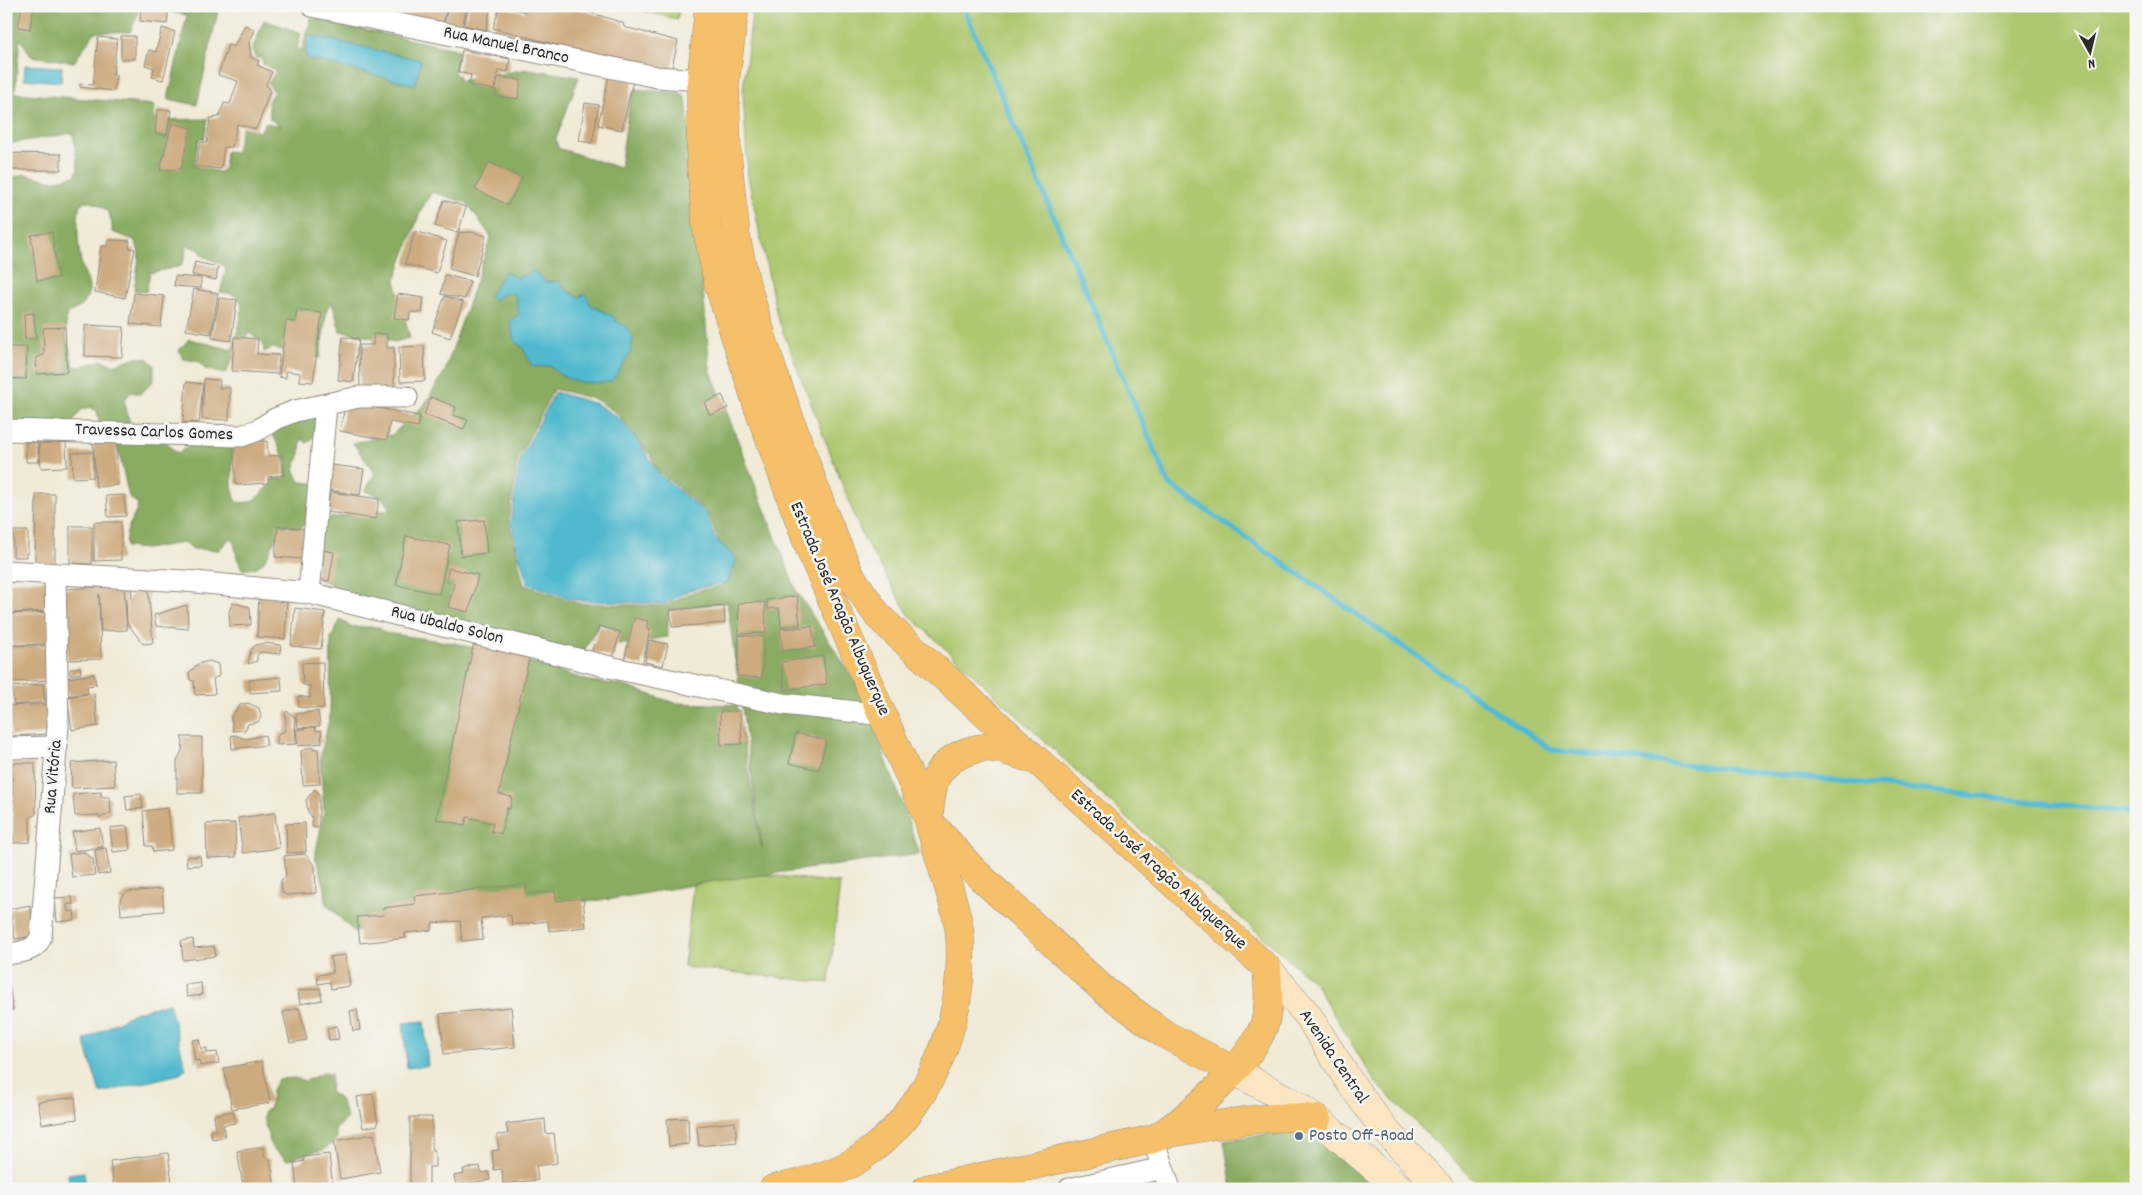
<svg xmlns="http://www.w3.org/2000/svg" width="2142" height="1195" font-family="Dekko,sans-serif">
<style>
.green{fill:#aec86f;stroke:#6c7a4d}
.forest{fill:#8aac62;stroke:#5a6c46;fill-rule:evenodd}
.water{fill:#51b9ce;stroke:#3e727c}
.lines{fill:none;stroke-linecap:round;stroke-linejoin:round}
.stream{stroke:#51b9ce;stroke-width:5.5}
.building{fill:#cdab80}
.street-casing{stroke:#8e8a80;stroke-width:23}
.secondary-casing{stroke:#8e8a80;stroke-width:29}
.primary-casing{stroke:#8e8a80;stroke-width:29}
.street{stroke:#fff;stroke-width:21}
.secondary{stroke:#fbe6c4;stroke-width:28}
.primary{stroke:#f6c06b;stroke-width:28}
.service-dot{fill:#5c6f8a;stroke:#f6f6f2;stroke-width:2}
.labels{text-anchor:middle;dominant-baseline:central;stroke-width:5;stroke-linejoin:round;paint-order:stroke}
.street-label{font-size:18px;fill:#2b2b2b;stroke:#f6f6f2}
.service-label{font-size:18px;fill:#4e5e75;stroke:#f6f6f2;text-anchor:start}
</style>
<rect width="100%" height="100%" fill="#f6f6f2"/>
<filter id="ink" filterUnits="userSpaceOnUse"><feTurbulence type="fractalNoise" baseFrequency=".02" numOctaves="2"/><feDisplacementMap in="SourceGraphic" scale="10" xChannelSelector="R" yChannelSelector="G"/><feConvolveMatrix kernelMatrix="1 2 1 2 8 2 1 2 1" color-interpolation-filters="sRGB"/></filter>
<filter id="wash" filterUnits="userSpaceOnUse"><feTurbulence type="fractalNoise" baseFrequency=".0096" numOctaves="4" result="noise"/><feDisplacementMap in="SourceGraphic" scale="20" xChannelSelector="R" yChannelSelector="G"/><feGaussianBlur stdDeviation="1.12" result="paint"/><feColorMatrix in="noise" values="0 0 0 0 0 0 0 0 0 0 0 0 0 0 0 0 0 1.4 0 .05"/><feComposite in="paint" operator="in"/></filter>
<g filter="url(#wash)">
<rect width="100%" height="100%" fill="#f0ead6"/>
<path class="green" d="M622,6H680L677,19Z
M753,6H2136V1189H1483L1375,1082L1314,982L1126,817L909,615L862,535L777,316L748,177L743,91Z
M695,867L840,883L829,983L684,967Z"/>
<path class="forest" d="M6,6H138V15L130,32H95L74,62L31,56L20,38L15,93L155,105L154,120L208,119L204,140L199,139L194,166L220,172L224,168L226,151L236,152L242,127L260,132L265,123L281,126L270,119L268,102L274,91L268,84L276,71L263,64L262,59L255,57L252,50L264,20L301,33L297,49L301,51L311,18L459,50L454,74L459,76V81L528,69L579,77L556,139L558,148L620,168L629,106L635,89L680,93L686,98L710,369L796,590L862,692L920,854L715,881L612,899L497,909L354,932L326,904L325,888L315,856L324,812L320,758L330,716L331,638L341,619L350,627H379L385,633L454,643L538,664L589,681L621,685L675,703L737,705L762,848L727,602L668,610V637C651,639 635,645 618,644L621,632L599,623L583,653L331,596L330,583L317,579L318,520L391,509L381,497L365,491L375,473L353,443L392,435L425,404L445,371L491,237L467,203L432,192L421,210L395,280L410,338L395,342L340,331L332,302L327,308L320,358L273,348L264,352L263,342L249,333L232,358L227,371L224,374L205,369L197,361L183,359L179,350L189,339L232,350C235,339 247,307 239,299C235,294 226,293 220,292L226,271L225,266L203,256L199,249L186,245L185,257L181,266L150,273L146,292L134,290L139,258L138,248L134,240L112,232C113,213 105,206 88,201L80,204C76,217 78,253 82,266C86,279 94,288 84,302C80,310 72,309 66,315V337L74,366L80,367L102,360L113,365L134,358H147L154,365V381L140,394L131,392L124,400L130,423L107,428L99,422L97,411L90,407L81,410L72,423L6,425V175L11,178L25,174L52,181L75,176L78,168L73,133L6,144ZM554,389L595,399L618,414L650,455L658,471L708,513L718,539L724,585L693,592L665,606L576,603L524,585L509,521L518,459Z
M171,6H198L218,11L197,105L168,99L187,15L171,12Z
M321,413L314,437L307,443L301,438L300,454L294,469L300,482L314,483L313,518L299,529L287,525C267,539 273,572 242,569L237,558L234,542L230,538L219,550L191,549L186,542L146,549L126,547C123,529 135,520 138,504L129,497L117,444C132,440 150,432 164,440C171,444 170,450 179,453L195,441L233,445L232,486L236,502C257,505 258,494 272,484V479L286,478L285,459L269,427Z
M323,1073L331,1074L330,1092L340,1099L347,1118L335,1130L337,1138L324,1150L309,1153L287,1160L272,1148L263,1118L265,1111L270,1108L272,1090L278,1079L295,1078L305,1081Z
M1291,1131L1315,1139L1380,1189H1232L1224,1140Z"/>
<path class="water" d="M309,35L421,60L415,85L308,59L305,55Z
M25,65L62,67L61,82L24,79Z
M505,271L517,278L534,271L546,282L559,281L563,288L578,297L586,294L591,305L614,317L616,321L626,326L633,338L630,354L612,381C591,386 565,383 550,366L533,367L522,347L514,341L510,321L519,314L515,294C506,293 499,293 495,301L489,297Z
M555,392L597,404L620,419L641,445L659,474L707,514L715,538L737,559L728,582L690,590L665,604L573,600L528,584L518,552L511,522L520,460Z
M169,1003L186,1069L180,1074L100,1093L84,1040L136,1012Z
M424,1021L428,1066L407,1068L403,1023Z
M84,1172L86,1189H70L68,1174Z"/>
<g class="lines">
<path class="stream" d="M963,6L1169,484L1552,750L2136,813"/>
</g>
<g id="blocks">
<path class="building" d="M22,6H34L30,29L18,27Z
M141,6H152L153,10L154,6H169L167,24L140,21Z
M385,6H447L443,23L384,9Z
M448,6H467L462,28L444,24Z
M469,6H491L486,30L464,25Z
M500,6L525,12L526,6H570L623,23L624,27L678,41L671,72L616,58L614,60L493,28Z
M245,25L255,30L249,43L251,57L259,61L257,65L272,72L266,84L270,90L262,114L256,129L237,124L232,147H224L221,169L195,166L201,142L207,143L210,118L219,117L224,103L230,104L238,81L218,75L228,45L234,47Z
M162,28L175,32L163,80L152,77L154,68L145,65L149,50L156,52Z
M121,36H135V59H121Z
M98,37L117,39L113,75H116L114,91L80,87V84L93,85Z
M462,50L510,59L508,72L498,70L494,90L469,85L471,75L458,72Z
M609,75L633,81L622,130L598,125Z
M498,77L521,80L518,99L495,96Z
M585,103L599,105L592,143L579,141Z
M157,110H171L167,135L155,134Z
M172,123L191,128L181,169L160,170Z
M6,153L61,154V170H6Z
M489,162L522,178L508,205L475,189Z
M444,200L466,207L458,233L435,226Z
M415,231L447,241L437,273L405,264Z
M52,232L58,278L37,281L31,235Z
M472,232L486,236L475,276L449,269L459,233Z
M108,240L130,241L129,248L135,249L125,298L95,292L101,246H107Z
M195,262L218,267L216,280L192,275Z
M445,275L470,281L465,299L441,294Z
M175,276L201,278V288L174,286Z
M194,289L218,293L211,334L186,330Z
M134,293L164,296L161,327L130,324Z
M398,294L424,298L422,313L410,312L409,320L394,318Z
M445,296L463,302L450,338L432,332Z
M219,298L237,300L231,341L212,338Z
M297,310L322,313L313,382L299,381L300,373L286,371V378L279,377L286,321L295,322Z
M34,313L36,339H25L24,314Z
M85,325L124,327L122,357L85,356Z
M65,327L67,372L37,374L36,358L44,355L43,328Z
M373,334H387V348H394V390H360L359,345H373Z
M234,337L258,339L257,354L279,355L278,374L232,371Z
M343,337L359,339L353,382L338,380Z
M424,346L425,381L400,382L399,347Z
M6,347H27L26,379L6,378Z
M204,379L220,380L219,388H230L229,420L202,419Z
M186,382L203,384L199,423L183,422Z
M722,395L728,408L710,415L704,403Z
M431,397L456,407L453,415L468,420L464,429L424,415Z
M346,402L420,416L418,427L390,422L387,440L340,431Z
M116,441L118,485L96,487L93,443Z
M267,441L268,456L283,455L284,475L268,477V483L236,485L233,443Z
M26,442H38L39,462H26Z
M66,442L67,467L41,468L39,444Z
M93,452V477L73,478L72,453Z
M332,465L364,469L360,495L328,490Z
M330,492L379,499L376,519L327,512Z
M36,494H55V563H35Z
M124,495L126,516L108,517L106,496Z
M484,520L487,553L461,556L458,522Z
M94,522H121V560L94,561Z
M70,526H92V564L70,563Z
M278,526L305,529L303,559L275,557Z
M13,531H28V553H26V557H13Z
M406,536L450,545L439,594L396,585Z
M321,550L334,552L329,581L316,579Z
M449,568L478,575L469,612L448,607L454,583L446,581Z
M47,580L48,611L12,613L10,582Z
M124,586L127,630L101,631L99,594L101,659L67,660L63,589Z
M131,587L148,588L153,643L143,644L127,623L126,601L132,595Z
M259,596L287,598L285,639L257,637Z
M797,596L800,625L781,627L779,608L768,609L767,600Z
M765,602L766,633L739,634L738,603Z
M233,603L250,607L251,625L230,626L229,611Z
M187,605L188,629L156,626L154,615Z
M724,606L725,623L672,627L670,610Z
M295,608L325,612L321,649L291,646Z
M48,612L49,644L12,645V614Z
M634,618L648,621L646,629L650,630L642,666L624,661Z
M599,626L620,632L613,658L592,651Z
M812,626L815,647L783,651L780,629Z
M739,635L764,637L762,678L737,676Z
M649,640L668,644L663,666L645,662Z
M474,642L530,654L499,794L512,797L510,809L507,808L501,834L491,831L493,823L467,817L465,825L436,819Z
M264,643L281,645L280,654L260,652L257,656V661L248,664L251,650L256,645Z
M8,646H49L50,680L10,682Z
M823,656L827,684L785,690L781,662Z
M209,661L218,664L219,676L213,679L215,693L214,694L195,695L194,681L190,680L189,673L198,664Z
M323,662L324,709L299,707L298,696L310,698V686L303,685L302,663Z
M80,667L81,673L70,675V669Z
M94,674L96,685L87,686L88,693L68,696L66,678Z
M281,677L282,691L250,693L249,680Z
M43,684L45,702L14,705L12,687Z
M94,693L98,726L72,730L67,697Z
M248,703L259,708L261,717L258,722L248,724L245,730L233,731L231,717L240,705Z
M48,704L49,734L11,736L9,706Z
M287,711L295,717L296,744L277,745V737L280,732H284L286,723L285,714Z
M318,711L320,726L298,728L296,714Z
M720,711H740L742,744L721,745Z
M315,727L316,731L321,730L322,743L298,746L296,730Z
M796,733L826,740L819,770L789,763Z
M235,735L246,739L265,735L267,745L232,749L231,736Z
M181,737H202V793H177V761L182,751L183,741Z
M311,747L318,750L320,784L303,785L301,751Z
M113,760L115,786L72,788L71,763Z
M8,762L10,798H6V763Z
M12,763H35L36,814L30,818V842L13,843Z
M314,790L317,791L319,795V827H312V817L308,812L306,800Z
M101,792V797H110L111,813L100,818L98,815L75,816L73,794Z
M141,794L143,808L127,810L125,796Z
M168,808L172,850L153,852L152,846H146L143,811Z
M275,813L279,848L243,853L238,818Z
M235,823L236,857L207,858L206,824Z
M305,823L306,852L287,853L286,824Z
M127,826L130,850L113,852L110,828Z
M100,828L103,847L75,851L72,832Z
M106,848L110,873L98,875L95,850Z
M84,852L93,859L95,875L72,877L69,854Z
M305,854L315,866L316,893L286,895L282,892L281,880L286,876L284,856Z
M200,856L201,865L187,866L186,857Z
M526,884L527,894L555,891L556,901L583,898L586,927L549,931L548,921L512,925L511,915L481,918L483,939L462,941L460,921L432,923V930L405,933L406,938L360,943L357,917L384,915L383,908L415,904L414,896Z
M162,889L164,911L121,915L120,899L127,892Z
M72,897L73,904H67L68,912L74,911L75,920L57,922L55,898Z
M30,905L35,936L15,939L10,909Z
M6,906H9L11,939H6Z
M193,939L194,948L214,946L216,956L183,960L181,941Z
M345,955L350,986L331,989L330,982L318,984L317,975L333,973L330,957Z
M201,983L202,995L187,997L185,985Z
M6,984H9L13,1010L6,1011Z
M320,988L322,1000L300,1004L298,991Z
M511,1007L515,1047L444,1054L440,1014Z
M299,1008L307,1040L290,1043L283,1012Z
M357,1010L360,1030L353,1031L350,1011Z
M337,1026L339,1039L329,1040L327,1028Z
M199,1039L201,1049L207,1048V1053L217,1052L219,1063L200,1066L199,1060L195,1061L192,1040Z
M262,1061L270,1103L232,1109L224,1068Z
M373,1094L378,1125L363,1128L357,1097Z
M75,1097L77,1119L42,1124L38,1102Z
M233,1111L236,1123L223,1125L225,1137L212,1139L211,1131L216,1130L214,1115Z
M410,1117H432V1151L435,1152V1167H429V1189H410Z
M688,1118L689,1144L669,1146L667,1119Z
M545,1119L546,1134L554,1133L557,1163L536,1166L538,1180L503,1184L502,1169L494,1170L492,1151L499,1150L497,1135L508,1134L506,1124Z
M735,1122L737,1142L699,1146L697,1126Z
M374,1134L380,1172L340,1179L334,1141Z
M263,1147L265,1158L270,1159L275,1189H237V1187L243,1185L237,1151Z
M168,1153L172,1183L134,1189H114L110,1161Z
M329,1154L333,1189H297L294,1163L304,1161L303,1157Z
M480,1166L481,1173L489,1172L490,1180L456,1185L454,1176L464,1174L463,1169Z"/>
</g>
</g>
<g filter="url(#ink)">
<use href="#blocks" fill-opacity="0" stroke="#8e8a80" stroke-width="1"/>
<g class="lines">
<g class="street-casing">
<path id="street" d="M312,6L657,77L701,80
M6,430L241,436L258,430L275,419L295,411L359,397H407
M6,571L185,581L309,593L614,668L783,704L884,715
M309,593L326,405
M6,748L57,747
M6,954C21,952 36,952 41,936L58,726L55,574
M1153,1139L1170,1189
M1069,1189L1163,1168"/>
</g>
<g class="secondary-casing">
<path id="secondary" d="M1267,968L1307,1014L1349,1081L1383,1128L1441,1189
M1233,1070L1293,1103L1317,1119L1400,1189"/>
</g>
<g class="primary-casing">
<path id="primary" d="M709,6L701,80V166L707,231L719,286L758,407L810,550L929,821L973,870L1105,991L1164,1034L1233,1070
M735,6L725,82L727,153L736,237L746,284L772,369L824,514L850,575L878,616L897,634L1267,968C1268,987 1270,1004 1265,1022C1255,1058 1186,1122 1153,1139L926,1189
M1164,1134C1214,1126 1267,1113 1317,1119
M773,1189C802,1183 833,1175 859,1159C930,1112 965,1021 960,938C959,913 943,872 936,846C934,838 930,829 929,821C929,811 932,785 937,776C946,758 972,746 992,748C1005,749 1019,755 1032,759"/>
</g>
<use href="#street" class="street"/>
<use href="#secondary" class="secondary"/>
<use href="#primary" class="primary"/>
</g>
</g>
<circle class="service-dot" cx="1299" cy="1136" r="5"/>
<g class="labels">
<g class="street-label">
<text transform="translate(506 46) rotate(12)">Rua Manuel Branco</text>
<text transform="translate(154 433) rotate(2)">Travessa Carlos Gomes</text>
<text transform="translate(839 609) rotate(67)">Estrada José Aragão Albuquerque</text>
<text transform="translate(447 626) rotate(14)">Rua Ubaldo Solon</text>
<text transform="translate(54 777) rotate(-85)">Rua Vitória</text>
<text transform="translate(1158 870) rotate(42)">Estrada José Aragão Albuquerque</text>
<text transform="translate(1333 1057) rotate(56)">Avenida Central</text>
</g>
<g class="service-label">
<text x="1309" y="1136">Posto Off-Road</text>
</g>
</g>
<rect width="2142" height="1195" fill="none" stroke="#f6f6f2" stroke-width="25"/>
<g transform="translate(2090 52) rotate(172)" stroke="#f6f6f2" stroke-width="4" paint-order="stroke">
<path d="M0-4L9 19L0 12L-9 19Z" fill="#2b2b2b"/>
<text y="-8" font-size="14" font-weight="bold" text-anchor="middle" fill="#2b2b2b">N</text>
</g>
</svg>
